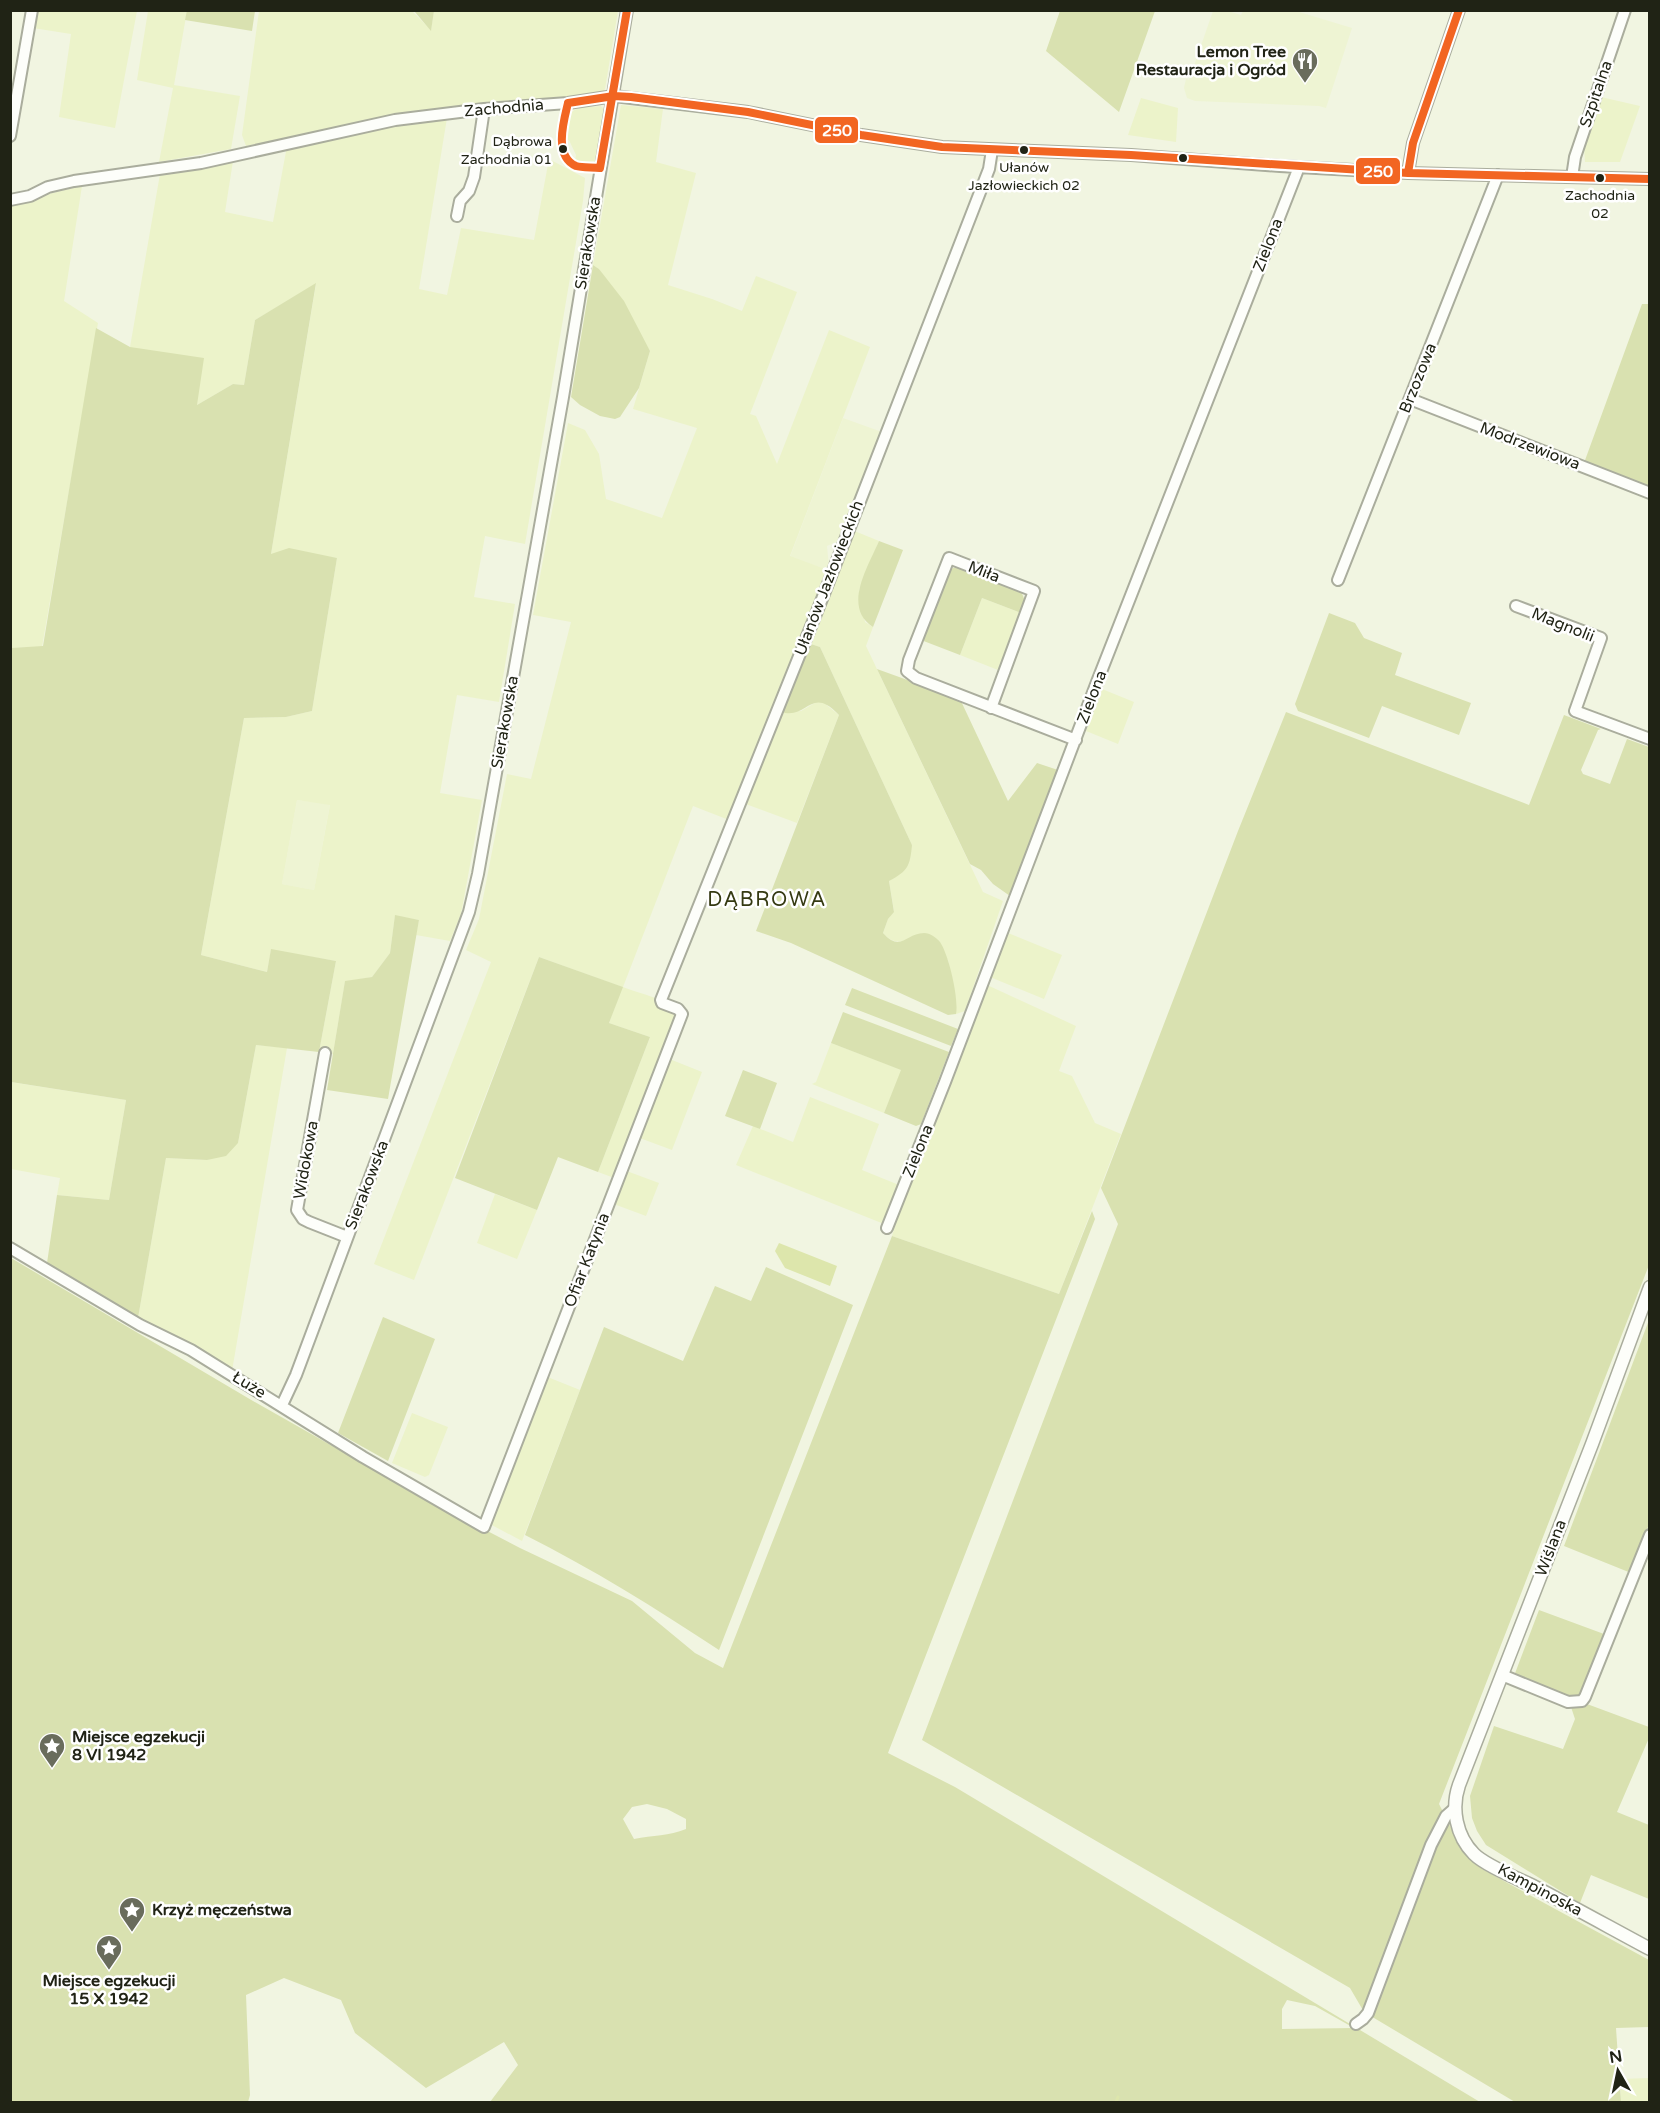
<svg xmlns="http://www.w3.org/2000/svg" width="1660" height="2113" font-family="'Varela Round',sans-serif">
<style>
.built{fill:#eef4d3}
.green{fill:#ecf3ca;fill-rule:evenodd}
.forest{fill:#d9e1b0;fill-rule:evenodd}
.water{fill:#dde6ac}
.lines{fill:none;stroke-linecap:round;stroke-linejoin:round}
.stream{stroke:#dde6ac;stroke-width:3}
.minor-casing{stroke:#aaad9d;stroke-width:14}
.major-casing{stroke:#aaad9d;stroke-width:15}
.minor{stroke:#fdfefa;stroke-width:10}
.major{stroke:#fdfefa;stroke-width:12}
.bus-1-casing{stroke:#fff;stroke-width:12}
.bus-1{stroke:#f26522;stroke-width:8}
.bus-dot{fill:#202315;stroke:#fff;stroke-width:2}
.labels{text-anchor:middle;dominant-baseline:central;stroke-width:5;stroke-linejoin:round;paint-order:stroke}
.bus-label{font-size:14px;fill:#202315;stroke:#fff}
.poi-label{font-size:16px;font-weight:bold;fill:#202315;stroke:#fff;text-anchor:start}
.street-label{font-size:16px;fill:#202315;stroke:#fff}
.quarter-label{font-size:20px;letter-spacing:1.5px;fill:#353a12;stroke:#fff}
.line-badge{stroke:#fff;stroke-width:2}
.badge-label{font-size:16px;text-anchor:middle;font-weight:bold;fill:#fff}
</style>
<rect width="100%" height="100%" fill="#f1f5e1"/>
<path class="built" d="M1213,11H1228L1241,15L1243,11H1296L1352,28L1326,108L1319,106L1195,101L1187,98L1184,88L1186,79L1189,80Z
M843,418L882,432L840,540L827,546L829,567L828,570L790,557Z
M297,800L330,804L314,890L282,884Z"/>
<path class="green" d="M36,11H137L115,128L59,117L71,34L33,28Z
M148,11H187L174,85L240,96L231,149L159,162L173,88L137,80Z
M259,11H412L431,30L434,11H618L605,89L602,93L585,95V98L412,114L246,146L242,135Z
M1601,97L1640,106L1620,162H1585L1584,146Z
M1141,98L1178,108L1176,142L1128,135Z
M621,105L663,109L656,162L696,173L668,285L712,299L742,311L756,276L797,292L750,414L756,416L777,464L829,330L870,347L790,556L828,570L729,820L693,806L623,987C639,994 670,998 679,1016L617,1179L598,1172L650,1037L609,1023L622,987L539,957L414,1280L374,1264L491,962L466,950L479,919L507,774L531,779L571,622L533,615L568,423L585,430L599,454L606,499L662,518L697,428L633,409L650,351L599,269L593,265Z
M601,106L604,110L599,154L595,161L586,163L575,161L576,155L569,140L565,141L564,139C570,106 569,109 601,106Z
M447,118L419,289L447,295L461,228L534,240L549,159L585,178L583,201L525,544L485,536L474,597L515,604L499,702L457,695L440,793L482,800L461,914L450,941L416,935L419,920L395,916L390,953L372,977L345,982L333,1054L319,1052L336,961L271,950L267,972L201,955L244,718L286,717L312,711L337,558L271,554L316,284L255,320L244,385L233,384L197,405L130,347L160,174L233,161L225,212L273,222L287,146L396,124ZM297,800L330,805L314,890L282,884Z
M82,186L64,301L98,323L42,647L11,648L10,203Z
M852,530L879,541L859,590L865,622L873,627L866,646L983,892L1003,901L965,1011L956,1014V1001L948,960L924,933C907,939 897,949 883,933L888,919L894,911L889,881L912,845L820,647L808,643Z
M982,598L1021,613L998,670L960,655Z
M1102,689L1134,702L1118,744L1086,731Z
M818,701L824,703L839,715L797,823L743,803L781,712L801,711Z
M1008,933L1062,955L1044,999L990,977Z
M985,984L1076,1026L1059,1071L1072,1076L1095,1123L1121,1134L1059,1294L892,1236L905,1192Z
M831,1043L902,1070L884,1113L812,1084L816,1082Z
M256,1045L287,1048L232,1371L201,1352L138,1318L166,1158L207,1160L238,1143Z
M667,1058L702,1072L672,1150L637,1137Z
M10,1082L126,1100L109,1200L57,1195L60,1178L11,1169Z
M810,1097L879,1124L862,1170L899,1185L884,1224L736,1165L753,1126L793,1142Z
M624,1170L659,1183L646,1216L611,1203Z
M495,1194L537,1210L517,1259L477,1243Z
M545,1376L580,1390L522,1541L488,1523Z
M412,1413L448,1427L429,1475L425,1477L392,1463Z
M1649,2078V2102H1621L1620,2079Z"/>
<path class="forest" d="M187,10L255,11L252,31L185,20Z
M412,11H434L431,31L415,12Z
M1060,11H1155L1119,112L1046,51Z
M593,265L599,269L624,301L650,351L639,388L620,417L615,419L600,416L580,405L571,397Z
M316,283L271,554L289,548L337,558L312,711L286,717L244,718L201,955L267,972L271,949L336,961L319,1052L256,1045L238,1143L226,1156L207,1160L166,1158L138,1318L47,1263L57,1195L109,1200L126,1100L11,1082V648L43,646L96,328L130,347L204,358L197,405L233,384L244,385L255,320Z
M1642,304H1649V490L1584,463Z
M879,541L903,550L873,627C842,607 868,567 879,541Z
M958,566L1021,591L1025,601L1021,613L982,598L960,655L921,640L949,570Z
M1329,613L1355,623L1364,638L1402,653L1395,675L1471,703L1459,735L1382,706L1369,738L1298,711L1295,704Z
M808,643L820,647L912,845C910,866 908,871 889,881L894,912L888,919L883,933C901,953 906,933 924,933C930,933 937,938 940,942C949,955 959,999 956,1014L948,1015L791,943L756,931L839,715C810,685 809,720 781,712Z
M877,669L960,699L1008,801L1037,763L1058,770L1010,896L993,884L981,870L970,864Z
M1286,712L1529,805L1564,715L1601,729L1598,730L1581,770L1583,774L1610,784L1627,739L1649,747V1265L1439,1804L1464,1853L1482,1869L1649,1960V2027L1616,2028L1621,2102H1515L1364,2012L1350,1988L922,1740L1118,1224L1101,1188L1238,831Z
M395,915L419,920L388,1099L327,1090L345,981L372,977L390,953Z
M539,957L623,987L609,1023L650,1037L598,1172L558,1157L537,1210L455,1178Z
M852,988L958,1029L951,1046L845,1005Z
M843,1012L949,1052L921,1124L916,1126L884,1113L901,1070L831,1043Z
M743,1070L777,1083L760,1129L725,1116Z
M1092,1211L1095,1219L888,1753L955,1787L1480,2102H490L518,2065L504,2042L426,2088L355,2033L341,2000L284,1978L246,1995L250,2095L248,2102H11V1258L253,1401L424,1498L520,1548L632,1601L695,1653L723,1668L892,1236L1059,1294ZM647,1804L667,1809L686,1819V1829C669,1836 653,1835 634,1839L623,1819L632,1807ZM1287,2000L1315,2006L1354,2028L1282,2029V2009Z
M766,1267L853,1305L719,1650C657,1609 591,1568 525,1535L604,1327L683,1361L715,1286L751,1301Z
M383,1317L435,1339L388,1461L338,1433Z
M1649,1320V1524L1631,1573L1564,1546Z
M1539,1610L1604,1634L1582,1698L1576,1699L1514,1676Z
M1587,1704L1649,1727V1738L1617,1812L1649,1825V1899L1591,1875L1580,1903L1486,1845L1477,1831L1472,1818L1470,1796L1494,1726L1563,1749L1575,1719L1571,1707Z"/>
<path class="water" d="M779,1243L837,1266L830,1286L785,1268L775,1251Z"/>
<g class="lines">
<path class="stream" d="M1116,2102L1118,2097"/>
<g class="minor-casing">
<path id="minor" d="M10,136L32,10
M1408,173L1413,143L1459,10
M1572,177L1575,157L1625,10
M10,200L30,196L48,187L74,181L201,163L395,120L484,109L568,103L614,96L748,112L861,135L942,147L1131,155L1280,166L1408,173L1650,179
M457,216L460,201L469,191L474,177L484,109
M1410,399L1650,493
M1338,580L1498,175
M1516,606L1601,638L1575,711L1650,739
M991,708L1034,591L949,558L909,660L907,671L916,678L1076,740
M325,1053L297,1210L303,1219L309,1222L347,1237
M887,1228L945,1082L1097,682L1299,167
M10,1248L140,1325L191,1350L363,1457L484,1527L682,1014L678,1009L662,1003L661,1000L824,594L989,169L992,150
M282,1405L296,1375L469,912L478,874L563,397L627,10
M1502,1675L1568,1702L1582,1701L1585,1697L1650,1535
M1356,2024L1363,2019L1368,2013L1431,1845L1446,1816L1454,1809"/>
</g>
<g class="major-casing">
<path id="major" d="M1650,1287L1592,1444L1459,1785C1451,1808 1456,1836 1474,1854C1486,1866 1519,1879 1535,1887C1573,1907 1611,1928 1650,1949"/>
</g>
<use href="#minor" class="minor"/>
<use href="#major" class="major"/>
<g class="bus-1-casing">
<path id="bus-1" d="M568,103L614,96L631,97L748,112L861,135L942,147L1131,155L1408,173L1650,179
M568,103C564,120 553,156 576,166C582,168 593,167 600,168
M600,168L627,10
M1408,173L1413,143L1459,10"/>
</g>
<use href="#bus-1" class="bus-1"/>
</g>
<defs>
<g id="restaurant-pin" transform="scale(1.35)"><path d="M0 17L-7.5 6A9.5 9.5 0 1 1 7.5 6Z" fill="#696c5c" stroke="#fff"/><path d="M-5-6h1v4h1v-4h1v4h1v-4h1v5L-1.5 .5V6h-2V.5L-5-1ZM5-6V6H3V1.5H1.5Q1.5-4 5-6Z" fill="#fff"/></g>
<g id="sight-pin" transform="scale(1.35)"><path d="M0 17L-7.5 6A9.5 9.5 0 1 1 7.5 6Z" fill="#696c5c" stroke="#fff"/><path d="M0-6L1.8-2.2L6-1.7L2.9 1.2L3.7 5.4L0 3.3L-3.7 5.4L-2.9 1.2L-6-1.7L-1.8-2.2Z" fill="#fff"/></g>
</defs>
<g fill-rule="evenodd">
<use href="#restaurant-pin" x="1305" y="61"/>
<use href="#sight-pin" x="52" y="1746"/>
<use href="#sight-pin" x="132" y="1910"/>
<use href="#sight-pin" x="109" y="1948"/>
</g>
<g class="bus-dot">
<circle cx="563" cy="149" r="5"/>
<circle cx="1024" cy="150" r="5"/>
<circle cx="1183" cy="158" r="5"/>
<circle cx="1600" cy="178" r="5"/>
</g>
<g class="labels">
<g class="bus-label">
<text x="552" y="141" text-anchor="end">Dąbrowa<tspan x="552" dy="18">Zachodnia 01</tspan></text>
<text x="1024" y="167">Ułanów<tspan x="1024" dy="18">Jazłowieckich 02</tspan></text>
<text x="1600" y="195">Zachodnia<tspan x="1600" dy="18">02</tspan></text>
</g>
<g class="poi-label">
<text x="1286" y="52" text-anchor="end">Lemon Tree<tspan x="1286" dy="18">Restauracja i Ogród</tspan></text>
<text x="72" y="1737">Miejsce egzekucji<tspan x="72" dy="18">8 VI 1942</tspan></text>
<text x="152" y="1910">Krzyż męczeństwa</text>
<text x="109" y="1981" text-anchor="middle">Miejsce egzekucji<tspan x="109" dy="18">15 X 1942</tspan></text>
</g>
<g class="street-label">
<text transform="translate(1596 94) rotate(-71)">Szpitalna</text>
<text transform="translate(504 108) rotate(-5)">Zachodnia</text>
<text transform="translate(588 243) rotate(-81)">Sierakowska</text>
<text transform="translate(1268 245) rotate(-69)">Zielona</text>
<text transform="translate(1418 378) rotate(-68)">Brzozowa</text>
<text transform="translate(1530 446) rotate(21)">Modrzewiowa</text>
<text transform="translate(984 572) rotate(21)">Miła</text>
<text transform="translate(829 578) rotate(-69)">Ułanów Jazłowieckich</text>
<text transform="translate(1563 625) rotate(22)">Magnolii</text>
<text transform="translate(1092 697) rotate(-69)">Zielona</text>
<text transform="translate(505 722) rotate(-80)">Sierakowska</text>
<text transform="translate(918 1151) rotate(-68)">Zielona</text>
<text transform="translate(306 1160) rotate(-80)">Widokowa</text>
<text transform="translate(367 1185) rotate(-69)">Sierakowska</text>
<text transform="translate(587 1260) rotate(-69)">Ofiar Katynia</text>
<text transform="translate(249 1385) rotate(31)">Łuże</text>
<text transform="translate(1551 1548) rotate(-69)">Wiślana</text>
<text transform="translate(1540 1890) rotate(28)">Kampinoska</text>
</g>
<g class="quarter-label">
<text x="767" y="900">DĄBROWA</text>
</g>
</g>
<g class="line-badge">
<rect x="814" y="116" width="45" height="28" rx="6" fill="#f26522"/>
<rect x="1355" y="157" width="46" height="28" rx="6" fill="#f26522"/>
</g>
<g class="badge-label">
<text x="837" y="136">250</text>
<text x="1378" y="177">250</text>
</g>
<rect width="1660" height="2113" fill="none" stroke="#202315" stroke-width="24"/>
<g transform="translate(1618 2071) rotate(351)" stroke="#ffffff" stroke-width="4.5" paint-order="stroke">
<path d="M0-4.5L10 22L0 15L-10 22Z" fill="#202315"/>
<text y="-9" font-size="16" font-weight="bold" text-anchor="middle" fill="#202315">N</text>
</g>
</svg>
